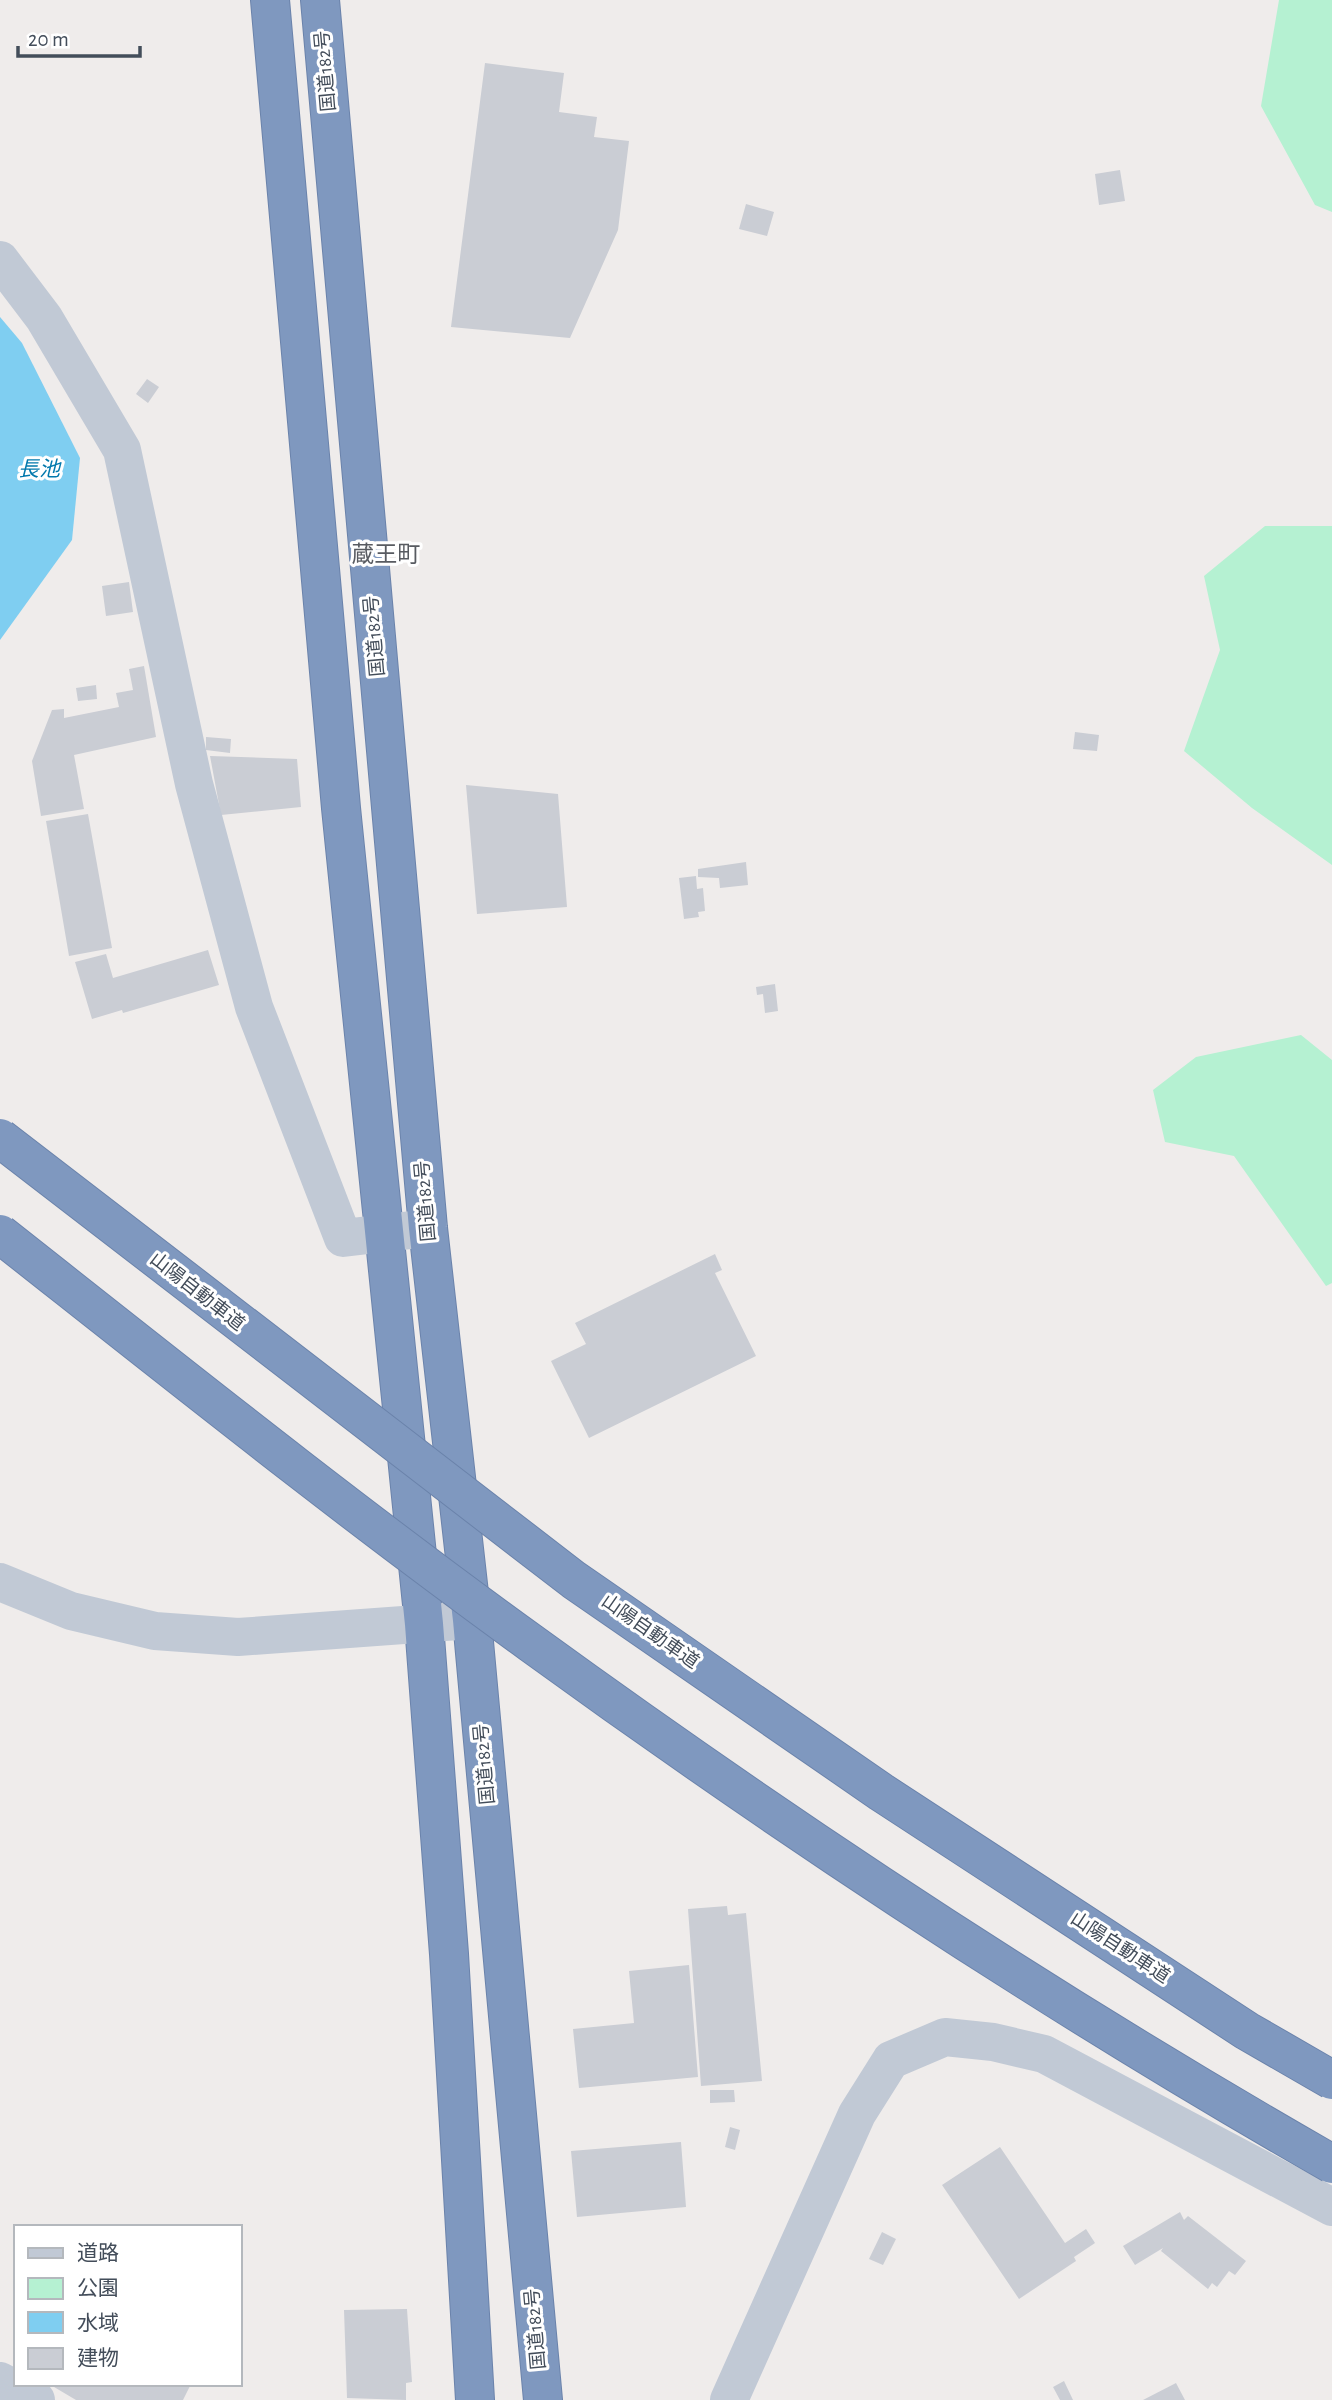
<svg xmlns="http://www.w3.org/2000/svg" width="1332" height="2400" font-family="'Alegreya Sans','Noto Sans JP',sans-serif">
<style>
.green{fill:#b5f1d2}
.water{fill:#7fcef1}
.building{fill:#cacdd4}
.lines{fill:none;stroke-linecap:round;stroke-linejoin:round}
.highway-casing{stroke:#6b83ab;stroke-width:40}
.minor{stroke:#c1c9d5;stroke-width:38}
.highway{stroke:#7f98bf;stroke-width:38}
.highway-bridge-casing{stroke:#6b83ab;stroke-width:40;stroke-linecap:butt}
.highway-bridge{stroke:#7f98bf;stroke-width:38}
.labels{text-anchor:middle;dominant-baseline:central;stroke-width:6;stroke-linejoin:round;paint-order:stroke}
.street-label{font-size:19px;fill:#434d5a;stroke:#fff}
.water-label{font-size:21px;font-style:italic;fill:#0379ad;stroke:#fff}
.quarter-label{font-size:23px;fill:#585b61;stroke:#fff}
</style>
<rect width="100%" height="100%" fill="#efeceb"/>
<path class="green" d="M1279,0H1332V212L1315,205L1261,106Z
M1265,526H1332V865L1252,808L1184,751L1220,650L1204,576Z
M1301,1035L1332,1060V1283L1326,1286L1234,1156L1165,1142L1153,1090L1196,1057Z"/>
<path class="water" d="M0,317L22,343L80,458L72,540L0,640Z"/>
<path class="building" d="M485,63L564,73L559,112L597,117L594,137L629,141L618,230L570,338L451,327Z
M1120,170L1125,201L1099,205L1095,174Z
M746,204L774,212L767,236L739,229Z
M147,379L159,387L148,403L136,394Z
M129,582L133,612L106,616L102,586Z
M144,666L156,737L74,755L84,809L41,816L32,761L52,710L64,709V718L119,707L116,693L133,690L129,669Z
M96,685L97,699L78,701L76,688Z
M1075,732L1099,735L1097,751L1073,749Z
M206,737L231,739L230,753L206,750Z
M210,756L297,759L301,807L221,815Z
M466,785L558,794L567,907L477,914Z
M88,814L112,948L69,956L46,821Z
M746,862L748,885L720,888L719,878L698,877V869Z
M696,876L697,889L703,888L705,911L698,912L699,917L684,919L679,878Z
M208,950L219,985L123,1013L122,1010L92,1019L75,962L106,954L113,978Z
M775,984L778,1011L765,1013L763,994L757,995L756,987Z
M715,1254L722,1270L715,1273L756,1356L589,1438L551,1361L586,1344L575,1323Z
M727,1906L728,1915L746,1913L762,2081L701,2086L688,1909Z
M689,1965L698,2077L579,2088L573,2029L634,2023L629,1971Z
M710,2090H734L735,2102L710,2103Z
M730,2127L740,2130L735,2150L725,2147Z
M681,2142L686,2207L577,2217L571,2151Z
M1000,2147L1065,2243L1086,2229L1095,2243L1074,2257L1076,2261L1019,2299L942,2185Z
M1180,2212L1184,2220L1188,2216L1246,2261L1235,2275L1229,2271L1217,2287L1212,2283L1208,2289L1161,2251L1163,2248L1135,2265L1123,2246Z
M882,2232L896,2239L883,2265L869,2259Z
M407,2309L412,2382L406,2383V2400L347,2398L344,2310Z
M1064,2381L1073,2400H1060L1053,2387Z
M1176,2383L1185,2400H1143Z
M49,2384H191L183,2400H76Z"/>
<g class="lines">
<g class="highway-casing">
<path id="highway" d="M270,0L341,808L424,1624L449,1954L475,2400
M320,0L428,1228L472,1620L543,2400"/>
</g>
<path class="minor" d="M0,260L44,318L122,450L194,784L254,1007L343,1238L428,1228
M0,1582L71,1611L155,1631L238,1637L472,1620
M0,2381L36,2400
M729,2400L857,2114L891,2060L945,2037L993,2042L1044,2054L1332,2207"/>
<use href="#highway" class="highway"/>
<g class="highway-bridge-casing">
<path id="highway-bridge" d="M0,1138L574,1580L881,1792L1247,2031L1332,2080
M0,1234C175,1372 350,1512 531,1643C787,1829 1057,2007 1332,2164"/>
</g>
<use href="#highway-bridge" class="highway-bridge"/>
</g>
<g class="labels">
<g class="street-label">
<text transform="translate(326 71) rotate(-95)">国道182号</text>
<text transform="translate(375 636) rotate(-95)">国道182号</text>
<text transform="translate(426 1201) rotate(-95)">国道182号</text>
<text transform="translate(197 1292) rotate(38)">山陽自動車道</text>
<text transform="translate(650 1632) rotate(35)">山陽自動車道</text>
<text transform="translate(485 1764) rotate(-95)">国道182号</text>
<text transform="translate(1120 1948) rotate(33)">山陽自動車道</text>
<text transform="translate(536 2329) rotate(-95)">国道182号</text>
</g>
<g class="water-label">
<text x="39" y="469">長池</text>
</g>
<g class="quarter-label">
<text x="386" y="555">蔵王町</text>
</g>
</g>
<rect x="14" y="2225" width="228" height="161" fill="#ffffff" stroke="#b4b8bd" stroke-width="2"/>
<rect x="28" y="2248" width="35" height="10" fill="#c1c9d5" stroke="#b4b8bd" stroke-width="2"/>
<text x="77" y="2260" font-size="21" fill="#434d5a">道路</text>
<rect x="28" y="2278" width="35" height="21" fill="#b5f1d2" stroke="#b4b8bd" stroke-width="2"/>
<text x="77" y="2295" font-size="21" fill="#434d5a">公園</text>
<rect x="28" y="2312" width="35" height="21" fill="#7fcef1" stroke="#b4b8bd" stroke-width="2"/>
<text x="77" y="2330" font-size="21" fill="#434d5a">水域</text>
<rect x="28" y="2348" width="35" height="21" fill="#cacdd4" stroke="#b4b8bd" stroke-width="2"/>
<text x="77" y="2365" font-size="21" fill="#434d5a">建物</text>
<path d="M18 46v10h122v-10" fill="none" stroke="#434d5a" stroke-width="3.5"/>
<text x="28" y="46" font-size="21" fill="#434d5a" stroke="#ffffff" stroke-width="5" paint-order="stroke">20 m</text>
</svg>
